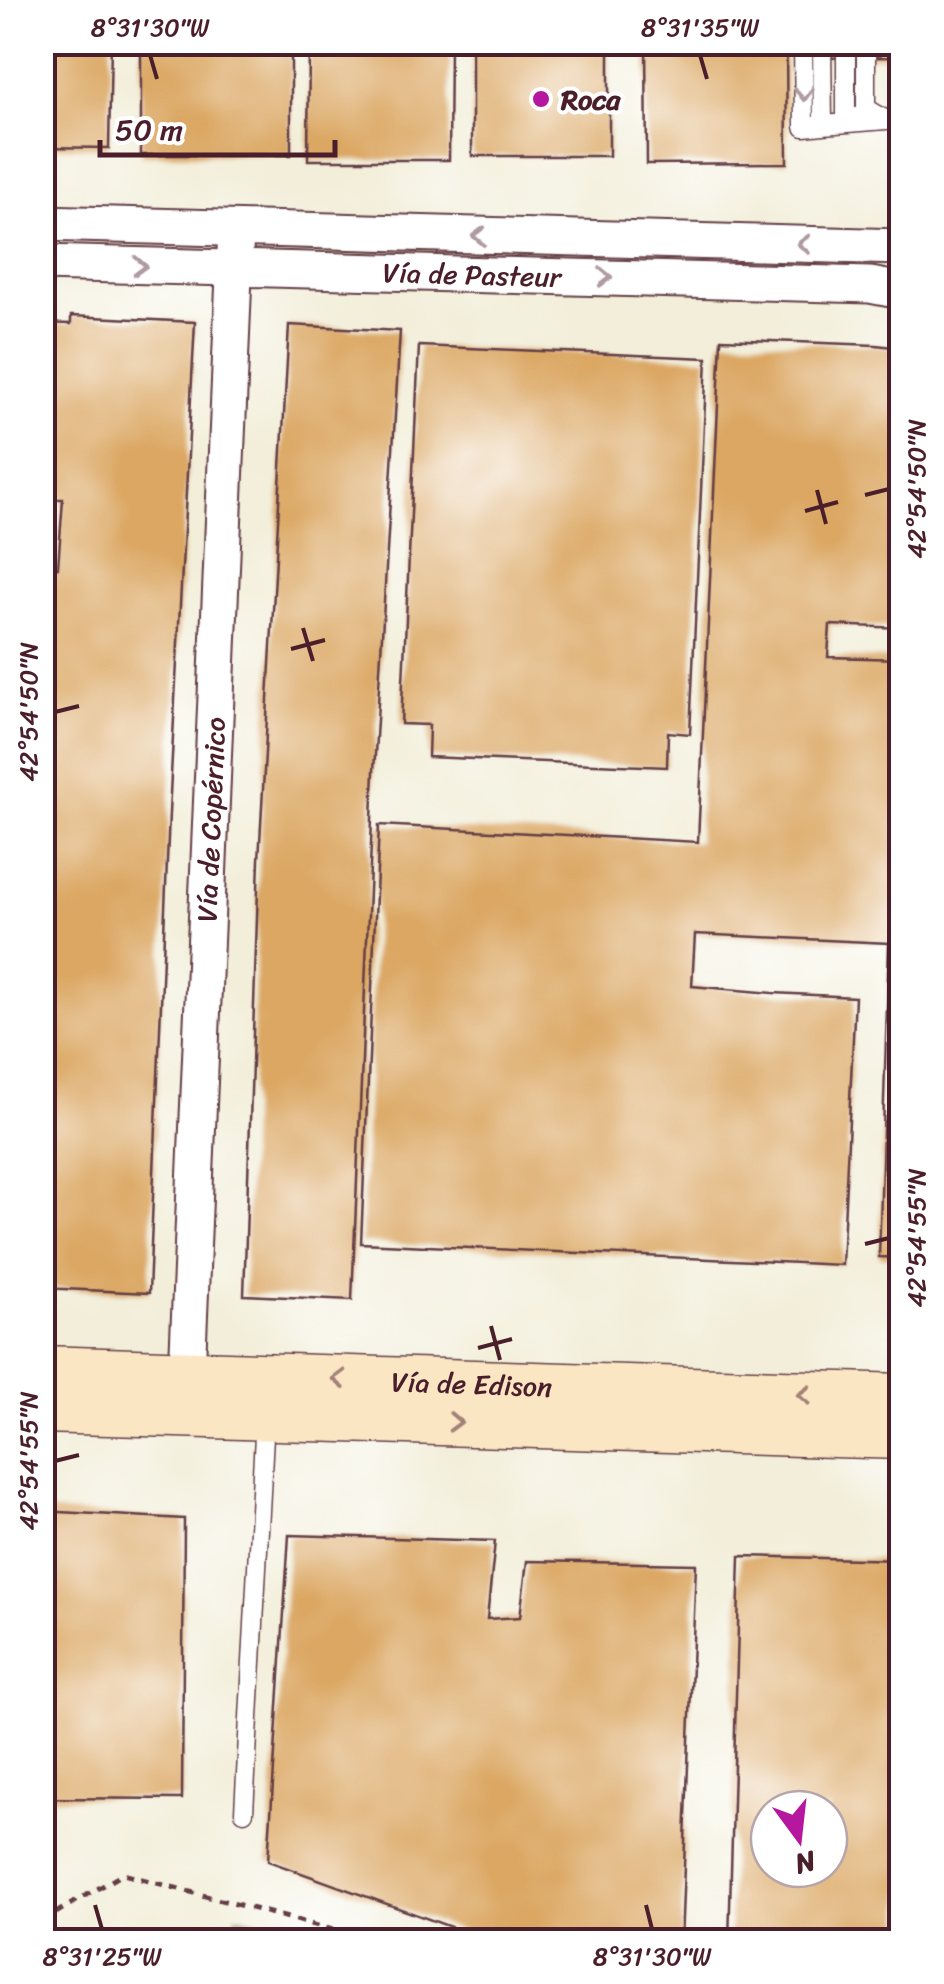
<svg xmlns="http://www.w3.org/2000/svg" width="944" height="1984" font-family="Sriracha,sans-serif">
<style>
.forest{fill:#97b264;stroke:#706848;stroke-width:2.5}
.building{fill:#dba764;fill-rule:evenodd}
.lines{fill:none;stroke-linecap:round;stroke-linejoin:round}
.service-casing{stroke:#633e45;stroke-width:21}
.minor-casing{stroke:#633e45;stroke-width:39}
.secondary-casing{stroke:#633e45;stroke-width:51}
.path{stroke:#633e45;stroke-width:5;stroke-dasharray:8 8;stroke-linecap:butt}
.service{stroke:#fff;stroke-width:18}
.minor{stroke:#fff;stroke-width:35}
.secondary{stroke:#fbe6c4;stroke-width:48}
.oneway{stroke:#ae9aa0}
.oneway2{stroke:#a28278}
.ticks{fill:none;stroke:#4a1f2b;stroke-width:4}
.poi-dot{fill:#b5179e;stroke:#fff;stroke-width:4}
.labels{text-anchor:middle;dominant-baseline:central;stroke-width:8;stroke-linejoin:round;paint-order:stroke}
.poi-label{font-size:28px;font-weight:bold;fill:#4a1f2b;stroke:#fff;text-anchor:start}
.street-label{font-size:28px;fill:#4a1f2b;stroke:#fff}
.neatline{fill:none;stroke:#4a1f2b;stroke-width:4}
.ticks-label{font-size:25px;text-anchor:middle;fill:#4a1f2b}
</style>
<rect width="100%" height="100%" fill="#fff"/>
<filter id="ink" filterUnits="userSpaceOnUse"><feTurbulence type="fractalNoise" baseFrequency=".01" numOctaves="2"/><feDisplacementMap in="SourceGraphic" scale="20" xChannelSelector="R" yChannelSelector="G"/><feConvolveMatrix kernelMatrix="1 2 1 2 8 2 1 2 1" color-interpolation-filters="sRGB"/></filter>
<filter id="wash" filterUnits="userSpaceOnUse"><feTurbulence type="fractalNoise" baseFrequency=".0048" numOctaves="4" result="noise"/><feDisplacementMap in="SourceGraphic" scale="40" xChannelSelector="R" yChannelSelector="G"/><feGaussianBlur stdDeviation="2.25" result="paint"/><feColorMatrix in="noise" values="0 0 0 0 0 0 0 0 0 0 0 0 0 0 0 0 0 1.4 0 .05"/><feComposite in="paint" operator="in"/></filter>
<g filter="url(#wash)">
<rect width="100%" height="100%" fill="#f2eed9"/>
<path class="forest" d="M237,1916H238L329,1941H233Z"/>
<g id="blocks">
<path class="building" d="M42,42H111L109,148L42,147Z
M141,42H291V155H141Z
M309,42H450L449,160H308Z
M472,42H609V156H472Z
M646,42H786L787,163L647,164Z
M808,42H902V57L808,58Z
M71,316L195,322L169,813L149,1293L42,1288V797H47L51,707L42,706V323L71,324ZM51,499H63L58,567L48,568Z
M289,325L400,331L374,771L352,1300L244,1295L259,860Z
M721,339L876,345L902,348V628L830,625L828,657L902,659V1258L879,1257L889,943L695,934L692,986L773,993L855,997L842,1265L361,1243L379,825L698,842Z
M419,346L707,358L690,734L668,732L667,767L428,757L429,725L401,724Z
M42,1511L184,1519L182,1799L42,1798Z
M289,1535L495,1541L487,1619L520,1617L527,1561L696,1564L681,1942H589V1937L513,1933L512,1942H492L268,1861Z
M740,1556L902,1560V1942H729ZM769,1809H829V1869H769Z"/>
</g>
</g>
<g filter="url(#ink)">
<use href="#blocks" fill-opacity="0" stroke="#633e45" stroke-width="2.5"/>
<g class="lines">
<g class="service-casing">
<path id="service" d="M803,42L804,127L823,125
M822,42L823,125L886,120
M846,42V115L863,117
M866,42V108L886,120L902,119
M244,1812L265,1417"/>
</g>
<g class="minor-casing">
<g id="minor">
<path d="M42,223L902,247"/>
<path id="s1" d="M42,263L870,285L902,291"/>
<path id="s2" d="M186,1397L236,229"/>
</g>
</g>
<g class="secondary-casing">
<g id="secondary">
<path id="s3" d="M42,1370L902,1398"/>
<path d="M42,1409L902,1435"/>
</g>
</g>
<path class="path" d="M42,1921L123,1874L378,1942"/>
<use href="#service" class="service"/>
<use href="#minor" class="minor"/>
<use href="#secondary" class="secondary"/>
</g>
<defs><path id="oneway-chevron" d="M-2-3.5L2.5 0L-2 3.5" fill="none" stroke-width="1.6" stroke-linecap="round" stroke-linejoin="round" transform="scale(2.5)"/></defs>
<g class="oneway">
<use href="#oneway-chevron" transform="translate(804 94) rotate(89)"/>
<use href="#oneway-chevron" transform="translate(479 236) rotate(-179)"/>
<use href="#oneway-chevron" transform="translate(804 244) rotate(-179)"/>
<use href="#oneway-chevron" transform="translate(140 266) rotate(2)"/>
<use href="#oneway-chevron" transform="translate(605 277) rotate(1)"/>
</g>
<g class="oneway2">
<use href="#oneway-chevron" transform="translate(339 1379) rotate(-178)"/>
<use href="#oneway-chevron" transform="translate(804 1395) rotate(-178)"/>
<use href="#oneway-chevron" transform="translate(455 1422) rotate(2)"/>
</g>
</g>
<path class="ticks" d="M150,55L157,79M700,55L707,79M817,490L826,524M865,495L889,489M805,511L838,502M303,628L313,661M291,649L325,640M55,712L79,706M865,1244L889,1238M491,1326L500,1360M478,1348L512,1339M55,1461L79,1455M95,1905L102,1929M646,1905L652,1929"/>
<circle class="poi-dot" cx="541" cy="99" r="10"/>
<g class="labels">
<g class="poi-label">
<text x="561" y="99">Roca</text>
</g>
<g class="street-label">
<text stroke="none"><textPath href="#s1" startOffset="430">Vía de Pasteur</textPath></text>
<text stroke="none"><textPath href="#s2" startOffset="578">Vía de Copérnico</textPath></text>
<text stroke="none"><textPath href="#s3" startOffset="430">Vía de Edison</textPath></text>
</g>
</g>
<rect width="944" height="1984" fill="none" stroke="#fff" stroke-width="110"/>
<g transform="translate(799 1839) rotate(165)"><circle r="48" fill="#ffffff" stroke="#b7a5aa" stroke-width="2.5"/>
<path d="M0-8L18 38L0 25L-18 38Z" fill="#b5179e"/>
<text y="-15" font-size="28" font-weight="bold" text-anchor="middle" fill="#4a1f2b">N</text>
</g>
<path d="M100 140v15h235v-15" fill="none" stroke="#4a1f2b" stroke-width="5"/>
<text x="115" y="140" font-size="30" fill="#4a1f2b" stroke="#ffffff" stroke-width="8" paint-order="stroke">50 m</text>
<rect x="55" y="55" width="834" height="1874" class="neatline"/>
<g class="ticks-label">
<text x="150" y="36">8°31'30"W</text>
<text x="700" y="36">8°31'35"W</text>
<text transform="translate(916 489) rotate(-90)" y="9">42°54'50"N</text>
<text transform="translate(28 712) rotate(-90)" y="9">42°54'50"N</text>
<text transform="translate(916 1238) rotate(-90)" y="9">42°54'55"N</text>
<text transform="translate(28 1461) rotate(-90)" y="9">42°54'55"N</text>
<text x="102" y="1965">8°31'25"W</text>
<text x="652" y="1965">8°31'30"W</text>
</g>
</svg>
